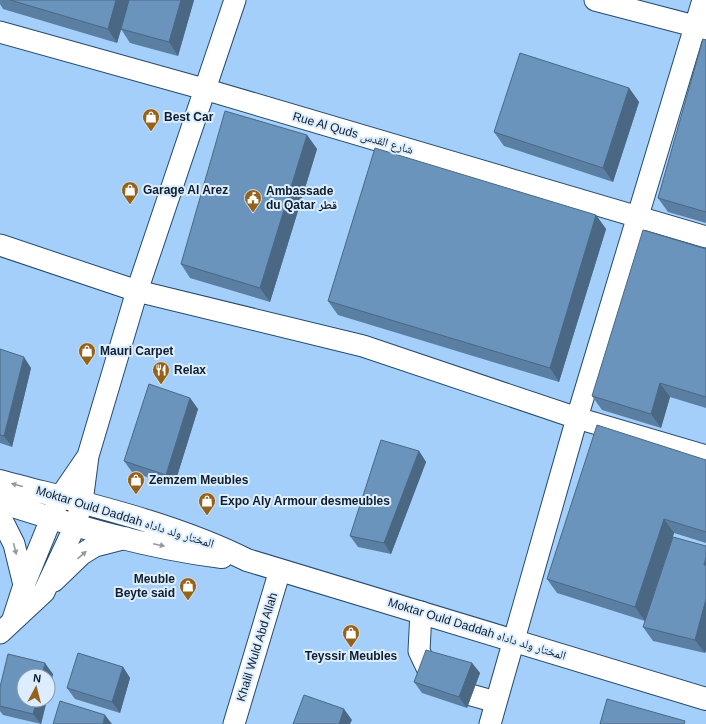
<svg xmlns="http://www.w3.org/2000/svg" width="706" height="724" font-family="Arial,'Noto Naskh Arabic',sans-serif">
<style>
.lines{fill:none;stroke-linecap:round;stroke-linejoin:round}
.minor-casing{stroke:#244b6f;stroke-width:23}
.major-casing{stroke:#244b6f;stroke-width:24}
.minor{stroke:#fff;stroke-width:21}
.major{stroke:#fff;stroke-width:22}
.wall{fill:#5b7fa2}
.shaded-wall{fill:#4a6884}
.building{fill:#6a94bc;stroke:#4a6884}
.oneway{fill:#939aa1}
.labels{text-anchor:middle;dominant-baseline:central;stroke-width:4;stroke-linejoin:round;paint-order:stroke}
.poi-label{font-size:12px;font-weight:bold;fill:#0e1e2e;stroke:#dcedff;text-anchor:start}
.street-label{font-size:12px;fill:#0e1e2e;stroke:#dcedff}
</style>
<rect width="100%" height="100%" fill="#a4cffa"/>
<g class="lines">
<g class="minor-casing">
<path id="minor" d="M595,0L706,29
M0,32L204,89L706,237
M0,245L137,291L363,346L577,418L706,456
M0,516L14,544L24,585
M54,581L82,554L95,546L126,538
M421,612L419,651L429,672
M13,619L24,585L60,497L86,459
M0,633L44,592L75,526L82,502L88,456L137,291L235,0
M471,695L496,702
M234,724L280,570
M490,724L577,418L703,0"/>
</g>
<g class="major-casing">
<path id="major" d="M0,481C82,503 171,522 247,560L706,699
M0,502C72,525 146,548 222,557"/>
</g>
<use href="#minor" class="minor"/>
<use href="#major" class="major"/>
</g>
<path class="wall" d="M0,0H194L178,56L130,43L121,29L117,43L3,9L0,4Z
M706,40V223L668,212L658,198Z
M629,88L639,102L613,182L504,146L494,132Z
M307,135L317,149L270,302L190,278L181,264Z
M596,215L606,229L559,382L338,315L328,301Z
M706,249V408L670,397L661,428L602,410L592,396Z
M0,349L31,368L12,447L0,443Z
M190,398L198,409L174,486L132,472L124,461Z
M419,451L426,462L391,554L358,547L350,536Z
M706,460V543L674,533L655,591L706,546V650L705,653L653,641L643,627L645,621L557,593L547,579Z
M472,663L480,673L467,708L422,693L414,682Z
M123,667L130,678L120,713L75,699L67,688Z
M53,674L48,695V676L47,700L41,724L3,715L0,711V687Z"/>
<path class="shaded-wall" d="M116,0H130L117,43L108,29Z
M181,0H194L178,56L169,42Z
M629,88L639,102L613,182L603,168Z
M307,135L317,149L270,302L260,288Z
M596,215L606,229L559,382L550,368Z
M24,357L31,368L12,447L4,436Z
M660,383L670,397L661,428L651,414Z
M190,398L198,409L174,486L166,475Z
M419,451L426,462L391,554L384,543Z
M664,519L674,533L645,621L635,607Z
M706,557V568L704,565Z
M706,599V650L705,653L695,640Z
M45,663L53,674L48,695V676H42Z
M472,663L480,673L467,708L459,697Z
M123,667L130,678L120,713L112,702Z
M37,700H47L41,724L33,714Z
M344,709L352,720L350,724H339Z
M105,715L112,724H103Z"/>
<path class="building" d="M10,0H116L108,29Z
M129,0H181L169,42L121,29Z
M703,39L706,40V212L658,198Z
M520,53L629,88L603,168L494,132Z
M225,111L307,135L260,288L181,264Z
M375,148L596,215L550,368L328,301Z
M643,230L706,249V397L660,383L651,414L592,396Z
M0,349L24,357L4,436L0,435Z
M149,384L190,398L166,475L124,461Z
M597,425L706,460V532L664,519L635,607L547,579Z
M381,440L419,451L384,543L350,536Z
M673,537L706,546V557L704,565H706V599L695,640L643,627Z
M426,650L472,663L459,697L414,682Z
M78,653L123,667L112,702L67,688Z
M8,654L45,663L42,676H24V700H37L33,714L0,706V687Z
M304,695L344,709L339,724H293Z
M607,699L685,721L684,724H600Z
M60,701L105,715L103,724H53Z"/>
<defs><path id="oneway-solid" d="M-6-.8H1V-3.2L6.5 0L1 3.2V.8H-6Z"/></defs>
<g class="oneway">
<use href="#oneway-solid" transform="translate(17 485) rotate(-165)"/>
<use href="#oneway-solid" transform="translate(159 545) rotate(12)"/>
<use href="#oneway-solid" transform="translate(15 549) rotate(76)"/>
<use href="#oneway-solid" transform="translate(82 555) rotate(-41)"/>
</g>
<defs>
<g id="shop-pin" transform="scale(0.9)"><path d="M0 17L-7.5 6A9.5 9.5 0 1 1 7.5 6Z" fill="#966118" stroke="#dcedff"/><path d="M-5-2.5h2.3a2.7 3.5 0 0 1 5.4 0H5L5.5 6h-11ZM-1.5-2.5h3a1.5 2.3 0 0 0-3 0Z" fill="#fff"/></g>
<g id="civic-pin" transform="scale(0.9)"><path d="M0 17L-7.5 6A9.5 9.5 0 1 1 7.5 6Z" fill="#966118" stroke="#dcedff"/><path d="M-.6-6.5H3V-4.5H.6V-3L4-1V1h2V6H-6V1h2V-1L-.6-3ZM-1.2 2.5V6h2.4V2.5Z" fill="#fff"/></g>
<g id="restaurant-pin" transform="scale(0.9)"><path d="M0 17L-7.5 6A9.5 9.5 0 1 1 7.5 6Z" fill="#966118" stroke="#dcedff"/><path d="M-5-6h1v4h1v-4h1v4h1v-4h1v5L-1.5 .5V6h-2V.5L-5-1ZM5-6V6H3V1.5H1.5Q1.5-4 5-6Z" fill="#fff"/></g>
</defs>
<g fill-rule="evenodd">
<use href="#shop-pin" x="151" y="117"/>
<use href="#shop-pin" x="130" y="190"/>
<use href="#civic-pin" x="253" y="198"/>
<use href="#shop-pin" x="87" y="351"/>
<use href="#restaurant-pin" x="161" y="370"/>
<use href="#shop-pin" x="136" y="480"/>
<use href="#shop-pin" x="207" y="501"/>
<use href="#shop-pin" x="188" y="586"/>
<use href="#shop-pin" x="351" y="633"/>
</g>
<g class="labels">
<g class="poi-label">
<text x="164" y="117">Best Car</text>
<text x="143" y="190">Garage Al Arez</text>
<text x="266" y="191">Ambassade<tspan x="266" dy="14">du Qatar قطر</tspan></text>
<text x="100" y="351">Mauri Carpet</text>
<text x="174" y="370">Relax</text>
<text x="149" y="480">Zemzem Meubles</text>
<text x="220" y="501">Expo Aly Armour desmeubles</text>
<text x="175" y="579" text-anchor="end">Meuble<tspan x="175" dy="14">Beyte said</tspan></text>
<text x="351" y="656" text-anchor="middle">Teyssir Meubles</text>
</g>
<g class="street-label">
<text transform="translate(353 133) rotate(16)">Rue Al Quds شارع القدس</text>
<text transform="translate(125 517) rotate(17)">Moktar Ould Daddah المختار ولد داداه</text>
<text transform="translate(477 629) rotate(17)">Moktar Ould Daddah المختار ولد داداه</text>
<text transform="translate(257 647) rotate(-73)">Khalil Wuld Abd Allah</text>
</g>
</g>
<g transform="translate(36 688) rotate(7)"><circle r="19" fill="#dcedff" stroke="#8a9aab"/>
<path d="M0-3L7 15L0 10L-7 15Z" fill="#966118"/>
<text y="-6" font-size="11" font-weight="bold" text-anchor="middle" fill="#0e1e2e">N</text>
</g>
</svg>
